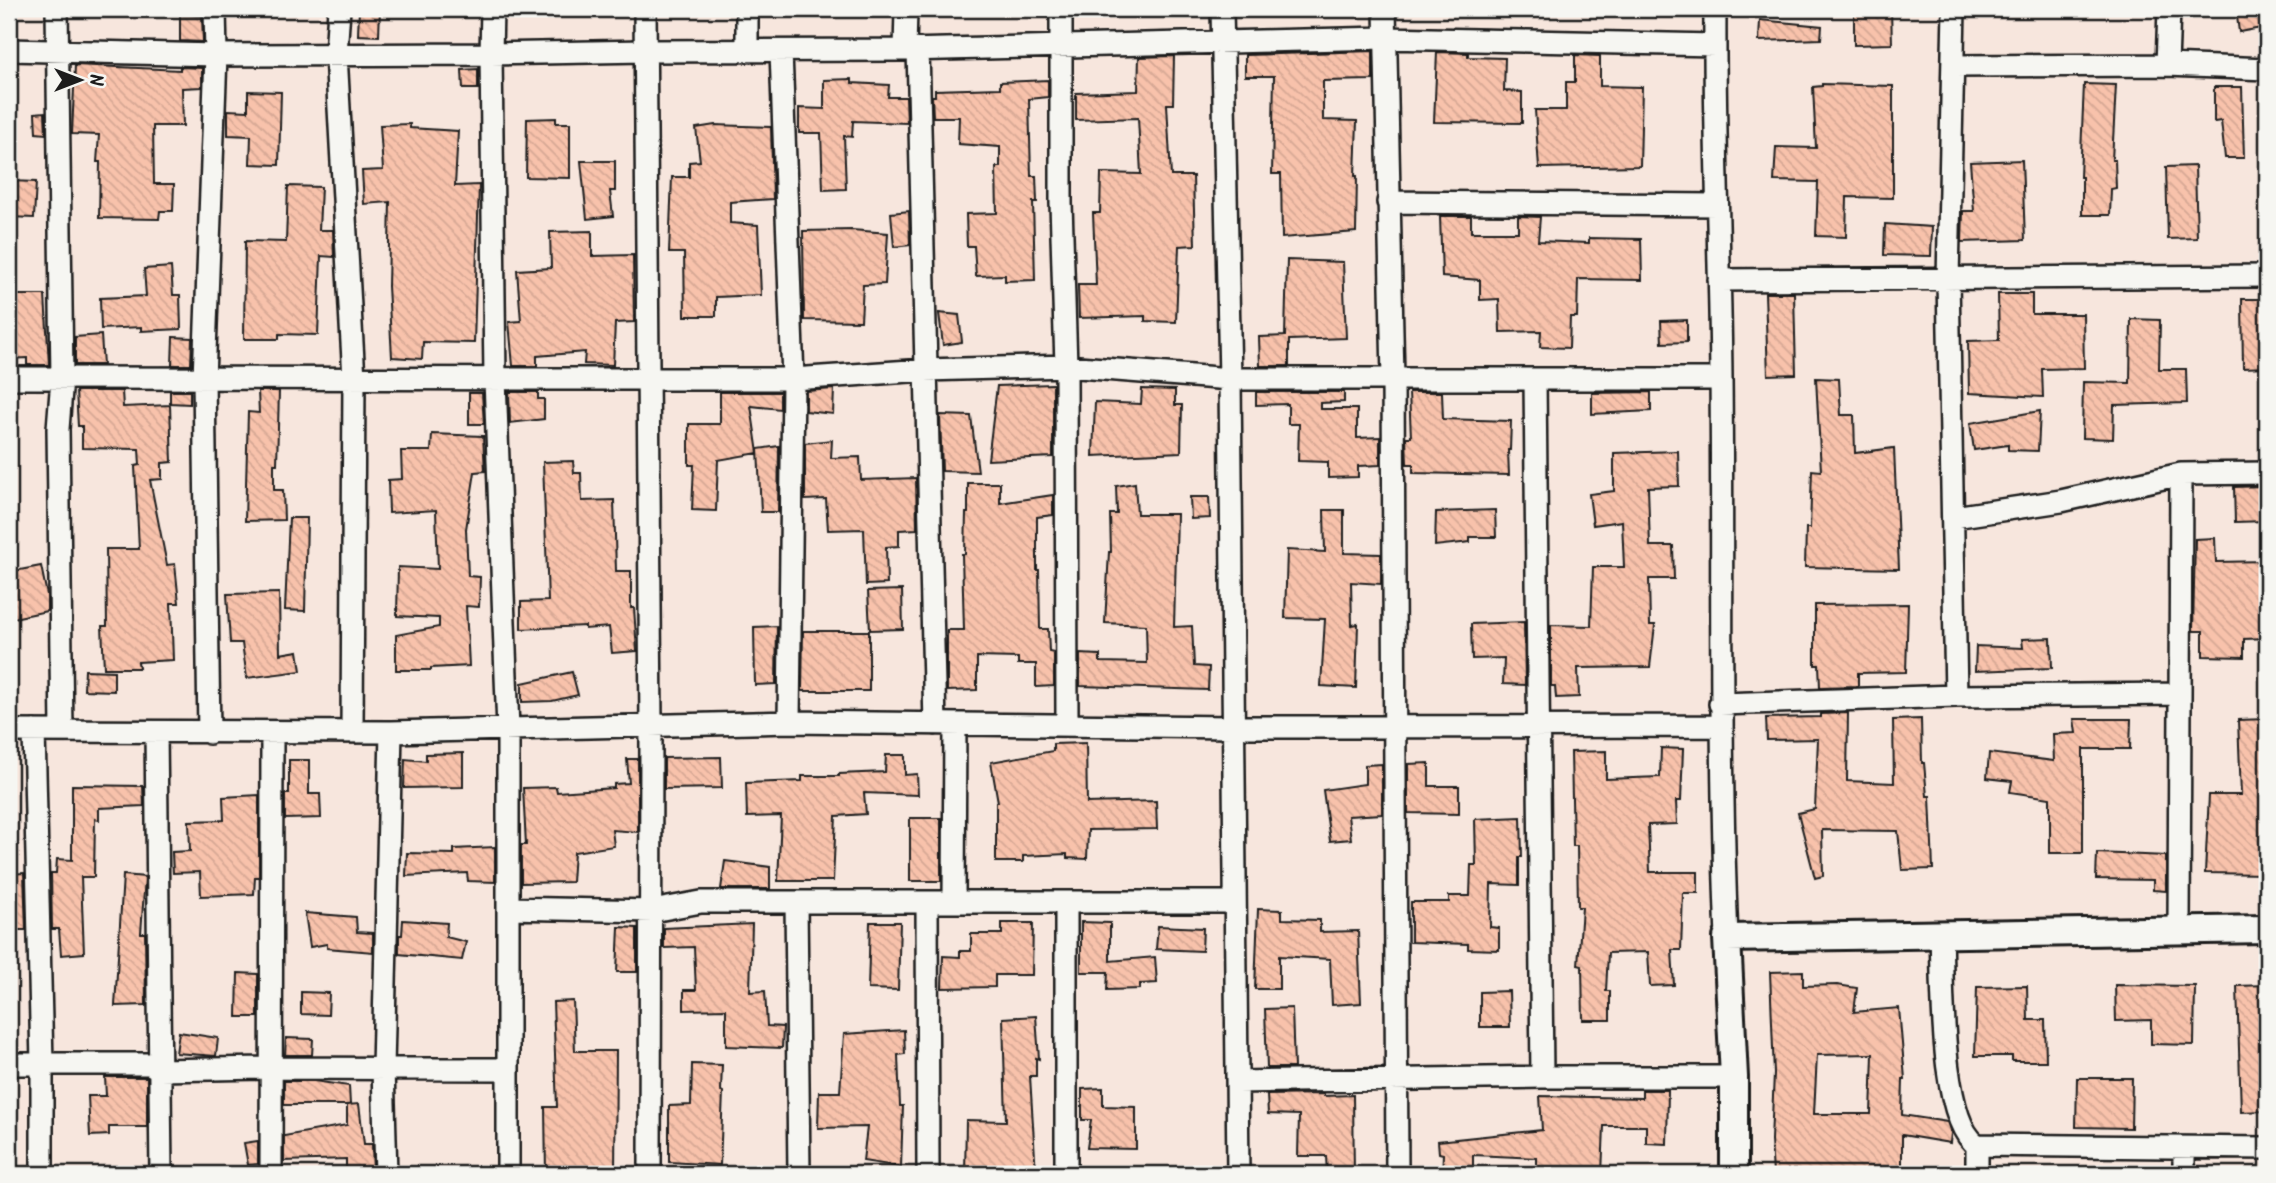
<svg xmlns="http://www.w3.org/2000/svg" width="2276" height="1183" font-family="Kalam,sans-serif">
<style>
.building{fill:url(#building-back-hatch);stroke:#1c1c1c;stroke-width:2;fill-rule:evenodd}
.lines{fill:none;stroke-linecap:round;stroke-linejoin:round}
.minor-casing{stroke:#1c1c1c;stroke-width:26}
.tertiary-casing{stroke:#1c1c1c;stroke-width:32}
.minor{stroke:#f6f6f2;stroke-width:21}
.tertiary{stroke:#f6f6f2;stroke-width:26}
</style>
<defs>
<pattern id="building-back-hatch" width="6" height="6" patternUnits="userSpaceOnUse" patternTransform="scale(1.75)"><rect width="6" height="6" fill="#f8c2ab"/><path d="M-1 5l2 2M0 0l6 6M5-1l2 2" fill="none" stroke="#d4a693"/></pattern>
</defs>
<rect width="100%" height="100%" fill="#f7e6dd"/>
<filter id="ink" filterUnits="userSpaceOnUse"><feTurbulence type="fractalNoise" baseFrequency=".0143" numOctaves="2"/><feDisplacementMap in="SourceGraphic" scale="14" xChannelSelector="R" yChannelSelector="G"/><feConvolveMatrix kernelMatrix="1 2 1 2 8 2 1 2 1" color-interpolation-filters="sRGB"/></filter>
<g filter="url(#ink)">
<path class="building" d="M359,9H380L379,36L358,35Z
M1854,9H1891L1892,44L1854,45Z
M2236,9H2267V27L2239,32Z
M180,15L202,16L203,42L180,41Z
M1760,20L1822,26L1821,39L1759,41Z
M1373,51V80L1323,81V120L1357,121L1355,176H1357L1356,232L1282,238L1281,174H1272L1274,76H1245V55Z
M1437,52L1468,53V57L1505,58L1504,91L1522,92V123L1434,122Z
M1575,55L1600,56V86L1642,87L1640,166L1539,168L1535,110H1566V82H1575Z
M1174,56L1173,104H1167L1171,176H1193L1195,245L1179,246L1176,322L1145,321V316L1079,318L1078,285H1096L1093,213H1100L1101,173L1141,174L1138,118L1076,120V93L1138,91L1139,57Z
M75,65L180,70V67L202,68V87L182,88L183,126H153L154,184H174L173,211H160L159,219L99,218L100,162H97L99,135L72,134Z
M478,69V89H463L462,70Z
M852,79V83L889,85L888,97H906L907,123L853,121L852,137L844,136L846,189L823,190L821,133H799V108L824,109V80Z
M1048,80V97L1029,99L1031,176H1036L1037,202H1033L1035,280L1005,281V275L976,276L974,246H967L966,214L997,213L996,167H1000V147L958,144L959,117H933L932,96H935V90L1000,88V82Z
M1822,84L1893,86V198L1847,197L1846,237L1816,236L1818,182L1774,181L1776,147L1816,148L1813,87L1822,86Z
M2084,84L2116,85L2112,160H2115L2116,188L2111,189L2110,215H2082V177H2080Z
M2214,87H2242L2244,158H2225L2221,121L2214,122Z
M248,91L281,92L279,165L250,164L251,136L228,135V110L248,111Z
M45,112L46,134L36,133L35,113Z
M556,118V123H570V178L526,177L527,119Z
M410,124V128L458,131L455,186L479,185L474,343L423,342L422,359L392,357L388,286L390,202L364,204L362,171L383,170L380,125Z
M715,125L771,127L773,199L730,202V223L758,225L761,295L716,297V316H685L684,253H669L672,177H689V162L700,161L696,128Z
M2022,160L2025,240L1962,242L1963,211H1974L1970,162Z
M581,161H615V191H610L613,216L587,219Z
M2195,166L2197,238L2168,239L2166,167Z
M9,181L36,182L34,218L9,217Z
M288,186L321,187L319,230H333L334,257L321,256L318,335L279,334V339H244L245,241L286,242Z
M909,211L910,245L894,247L891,213Z
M1440,216H1471V232H1518V216L1540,217L1538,241L1589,243V238L1641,239L1642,280L1578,279L1577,317H1570L1569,348L1540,347L1541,331L1500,332L1499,299L1480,300V280L1442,277Z
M1885,224L1932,227L1931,256L1884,255Z
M852,230L888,233L885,284L863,285L861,321L804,320L803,231Z
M592,231V256L633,255L634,322L615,323L613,365L584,364L585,352L537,356V366H513L509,322L521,321L517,270L551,268L550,232Z
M1287,260L1343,262L1346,338L1289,340V366H1260L1259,337L1285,336Z
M171,267L173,295H180L181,329L141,331V327L101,329L100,298L146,296L144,269Z
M1765,293H1794L1796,374L1768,375Z
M1998,294H2032V314H2083L2084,368L2042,369L2043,397L1969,393L1968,341L1999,340Z
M9,295H45L49,365H27V358L9,359Z
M2242,299H2267V367L2243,368Z
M939,313L959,315L962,342L943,345Z
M2131,319L2160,320L2159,369H2186L2187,403L2114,405L2113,439L2082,438L2083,382L2130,383Z
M1687,320V342L1662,343L1661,321Z
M101,335L103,365H75V337Z
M173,337L192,338L191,365H172Z
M1816,378L1839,379L1841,415H1854L1855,453L1894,448L1899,569L1805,567L1806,528H1810L1812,470L1821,471Z
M1053,384V457L988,460L997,386Z
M834,389L833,414L806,411V391Z
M1142,389L1175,390V405H1182L1181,452L1093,456L1095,402L1141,404Z
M76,391H122L123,407L170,405L172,462L162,463V479L150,480L167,565L175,564L179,603H171L173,660L138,662L139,668H104L102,626H107L106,549H139L135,466L140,465L139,449L82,448V426H78Z
M170,391H190V404L170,403Z
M258,391H279L277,464H274V490H283L284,520L245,521L248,412L259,413Z
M509,392H538V399H544V419L510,423Z
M720,392H780V409L751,406L758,453L718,460L716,511L692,510L694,465H689V424H720Z
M1256,392H1344V402L1320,403V409H1357V438L1380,437V465L1358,466V477L1328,478V462L1298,461L1299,424H1288V404L1256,405Z
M1409,392H1442L1443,419L1511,421L1510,450H1508L1509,475L1413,473V464H1407L1406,437H1411Z
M1651,392V411L1592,414V393Z
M469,393H482L484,424H469Z
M2040,411L2038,451L2008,450V445L1974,450L1970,423Z
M940,415L971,416L978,472L942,471Z
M432,434L483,436L485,471L475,472L466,529L468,576L480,577L479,607L466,606L469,666L431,668V670H396V635L439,627V618L397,616L398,567L438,569L436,510L389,513L388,480L402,479L401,451H431Z
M832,440L831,458L860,457L861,480L916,478L917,529L899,530V546L886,547L887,584L866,585L864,529L828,530L826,499L805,500V443Z
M779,446L778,512H761L758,449Z
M1678,451L1679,486L1648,487L1650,546H1673L1674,579H1649L1650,625H1655L1650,667L1578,668L1579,697L1556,698L1555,686H1551V625L1591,626L1593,567H1624L1622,521L1593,525L1589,494L1614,491V453Z
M573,461L574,473H581L582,501L614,500L616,571H631V608H634L637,651L612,653L609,627L585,629V626L521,629V602L548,601L543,462Z
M968,483H1000V503L1053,495V515L1037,517V570H1039L1040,629H1048L1049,652L1054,653V686L1036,687V664H1018V658L977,657V690L947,691V630H964L962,554H965L966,513H968Z
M1135,483L1137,514H1177L1174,627L1192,626L1194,666L1209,667L1208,690L1080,686V654L1100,655V662L1147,663L1146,625L1105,623L1109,552H1111L1110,514H1117L1116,486Z
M2265,486L2266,521L2235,522L2234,487Z
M1190,497H1209L1210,518L1191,519Z
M1324,510H1344V553L1381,554V584L1351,582L1352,625L1358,624L1356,688L1321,686L1325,619L1285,618L1287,550L1325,552Z
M1495,510L1496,537H1470V542L1435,546L1436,512Z
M289,518H307L305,611L285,610Z
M2215,538L2216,562L2267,561V638L2244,639V657L2203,656V631H2193L2195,539Z
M41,566L47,595V611L9,619V572Z
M902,590L903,629L870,630L868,591Z
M279,593L280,654L298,651L301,671L247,678L242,643H230L227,594Z
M1908,604L1906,672L1858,673V686L1820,687L1819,665H1815V605Z
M1524,622L1525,685L1503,684L1504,658L1472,659L1471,624Z
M777,626L776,684L755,685L754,627Z
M803,631H869V691H802Z
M2051,638L2052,668L1975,671L1976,646L2023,648L2022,639Z
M85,670L114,671V691L84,690Z
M572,672L578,695L552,701L522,702V683Z
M1848,713L1847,781L1894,783L1893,720L1921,719L1922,763H1924L1927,796H1930L1933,869L1902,870L1898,831L1822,830L1823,876L1815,878L1798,813L1815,809L1818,739L1767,740L1766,718L1821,717V714Z
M2074,719H2131L2130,749H2083V853H2050V798L2010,792L2012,781L1987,778L1989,753L2054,761L2053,734L2076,733Z
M2267,719V874L2205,873L2209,795H2241L2238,720Z
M1086,743L1087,803L1156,801L1157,829L1088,830L1087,859L1067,858V854L1023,856V862H996V802H998L991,762L1053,751V744Z
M1661,748L1683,749L1681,801H1676L1677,824L1648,825L1650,872H1698V893H1683L1681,950H1672L1674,985L1650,986L1648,952L1608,953L1606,991H1610V1020H1583L1582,966L1578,965L1582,907H1578L1577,846H1573L1571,752L1606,751V779L1660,777Z
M463,753V787L404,788L405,759L426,761V754Z
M886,755H905V775L917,774L918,795L864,793L866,814L836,816L833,881H778L781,816L747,817L746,783L802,781V776H839V774L885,772Z
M721,757L722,788L664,789V758Z
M627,759H638V832L612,830L614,846L574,852L572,882L521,883V845H526L523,788L556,787L557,792L614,788V784L629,783Z
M289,760H309V794H320L321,818L285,819V794H289Z
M1429,763V786H1459V814L1408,813V764Z
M1382,764V814L1348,816L1351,839L1330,841L1323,790L1365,784V765Z
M72,785L143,786L144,806L99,808V820L95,819L94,877H81L84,953L61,955L59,929H52L51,873H56L57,859L72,860Z
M259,795V877H255L254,894L201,896L200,872L173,873L172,852L190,851L189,821L224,820L223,797Z
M1521,817L1522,857H1519V885L1491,884L1490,927L1499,928V950L1468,949V944L1411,942V902H1449V896H1470L1471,865H1476L1475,819Z
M910,818H941V881H910Z
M495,847V882L468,881L467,873L406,876L407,853L454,854V849Z
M2097,853L2166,856V891L2153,890V880L2096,879Z
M725,861L770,867V889H721Z
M24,873L26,930H9V874Z
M123,875L145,877L141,933H145L146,1005L115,1006Z
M1258,909L1282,910V919L1320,920V932L1358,931L1361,1003L1332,1005L1330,959L1279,956V989H1255Z
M305,913L356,917L357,932L373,933V952L327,948V944L310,947Z
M403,920L447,923L446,937L466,942L462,960L399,954V935H402Z
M870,922H900L898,990L868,989Z
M1081,922L1110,923V961L1155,957L1157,983L1140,984V989L1107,990L1108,972H1081Z
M1002,923H1033L1032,975H995V987L942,988L943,956L960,957V951H971V934H1002Z
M752,924L750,992L765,991L767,1026L783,1027L782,1048L726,1046V1009L684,1010V990H696L694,947L664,948V928Z
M1158,926L1203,928L1202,951L1156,949Z
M619,927L637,928V972H617Z
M1803,971V986L1837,985L1857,988L1854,1012L1899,1008L1905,1079H1903L1902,1115L1947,1122L1951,1133L1950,1143L1902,1135V1174H1773L1771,1140L1774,1074L1770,972ZM1873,1054L1871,1114H1814L1817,1055Z
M238,973L258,974V1017H237Z
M2115,985L2195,986L2194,1045L2151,1044V1020L2116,1021Z
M2267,985V1111L2241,1112L2237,986Z
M2027,986L2028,1020H2045L2046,1061H2012V1056H1975L1977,987Z
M1509,991L1510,1027H1480V992Z
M301,992L329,993L328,1015L301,1014Z
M573,1001L575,1051H616L615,1174H546L545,1107H557L553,1002Z
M1292,1008L1294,1068H1267L1265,1009Z
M1036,1016L1039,1059L1036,1058V1076H1030L1036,1174H965L966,1120L1006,1121L1003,1018Z
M904,1030L905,1054L898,1055L900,1106H903L901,1167L863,1161L867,1127L818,1128L819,1092H840L844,1034Z
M179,1032L218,1038L216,1056L176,1053Z
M286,1038L313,1039L312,1055H285Z
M692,1064L722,1065L721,1091L723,1092L720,1165L669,1162V1106L691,1105Z
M105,1077H147V1127H109V1135L90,1136L88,1096H106Z
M2077,1078H2132L2131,1128L2076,1127Z
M284,1081H314L349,1086L350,1105H284Z
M1103,1088V1106L1136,1107V1149L1087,1148L1091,1120H1082V1089Z
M1642,1090H1668L1667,1144L1646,1143V1126H1604L1602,1174H1537V1158L1473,1155V1174H1442L1443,1154L1439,1153L1438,1141L1542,1130L1540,1096L1642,1098Z
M1324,1094V1096L1353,1095L1354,1174H1327L1326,1156H1298L1299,1115L1268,1114L1267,1095Z
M359,1104L364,1144H372L373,1174H346V1159L284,1161V1136L347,1125V1105Z
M258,1141V1164L248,1165L244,1143Z"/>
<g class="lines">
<g class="minor-casing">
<path id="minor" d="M57,9L62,378L58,429L62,731
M339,9L336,54L354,379L352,731
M492,9L491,54L495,379L508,730V1174
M645,9L651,724L650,1174
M1061,9V203L1066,366L1067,725
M1222,9L1230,379L1238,1174
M1385,9L1393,379L1397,1174
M1715,9C1714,132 1720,255 1721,378C1723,565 1719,751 1727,938
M1954,9L1948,279L1956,696
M918,49L935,724
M9,50L216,55L491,54L645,51L905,50L1385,38L1715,45
M905,50L906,9
M747,51V9
M781,51L793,379L789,722
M2167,65L2169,9
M1953,66L2167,65L2267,69
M1388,202L1717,205
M1719,280L2267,276
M9,378L793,379L925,370L1066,366L1230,379H1721
M1535,379L1542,1077
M1954,517L2061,501L2181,474L2267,473
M1720,704L1956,696L2180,694
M9,731L391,732L789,722L1233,727L1721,726
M34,731L42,1063V1174
M156,732L161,1174
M209,733L204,379L216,55L215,9
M954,900L955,724
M796,902L799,1174
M927,902L928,1174
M1066,902V1174
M508,908L652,911L701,902H1235
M2179,930L2181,474
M1941,933C1943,978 1939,1120 1977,1145V1174
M9,1064H150L160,1070L270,1068L508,1069
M1238,1082L1542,1077H1734
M1977,1145L2267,1148
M271,1174L272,733
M386,1174L383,1068L391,732
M2184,1174V1148"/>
</g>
<g class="tertiary-casing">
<path id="tertiary" d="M1734,1174V1077L1727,938L2267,929"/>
</g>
<use href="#minor" class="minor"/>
<use href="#tertiary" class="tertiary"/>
</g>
</g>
<rect width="2276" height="1183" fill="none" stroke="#f6f6f2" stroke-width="35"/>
<rect x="18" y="18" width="2241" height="1148" fill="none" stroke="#1c1c1c" stroke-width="2.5" filter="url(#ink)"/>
<g transform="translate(80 80) rotate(90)" stroke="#f6f6f2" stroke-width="5" paint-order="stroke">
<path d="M0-5L12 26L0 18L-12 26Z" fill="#1c1c1c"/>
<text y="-10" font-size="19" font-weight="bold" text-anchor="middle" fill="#1c1c1c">N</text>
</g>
</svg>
